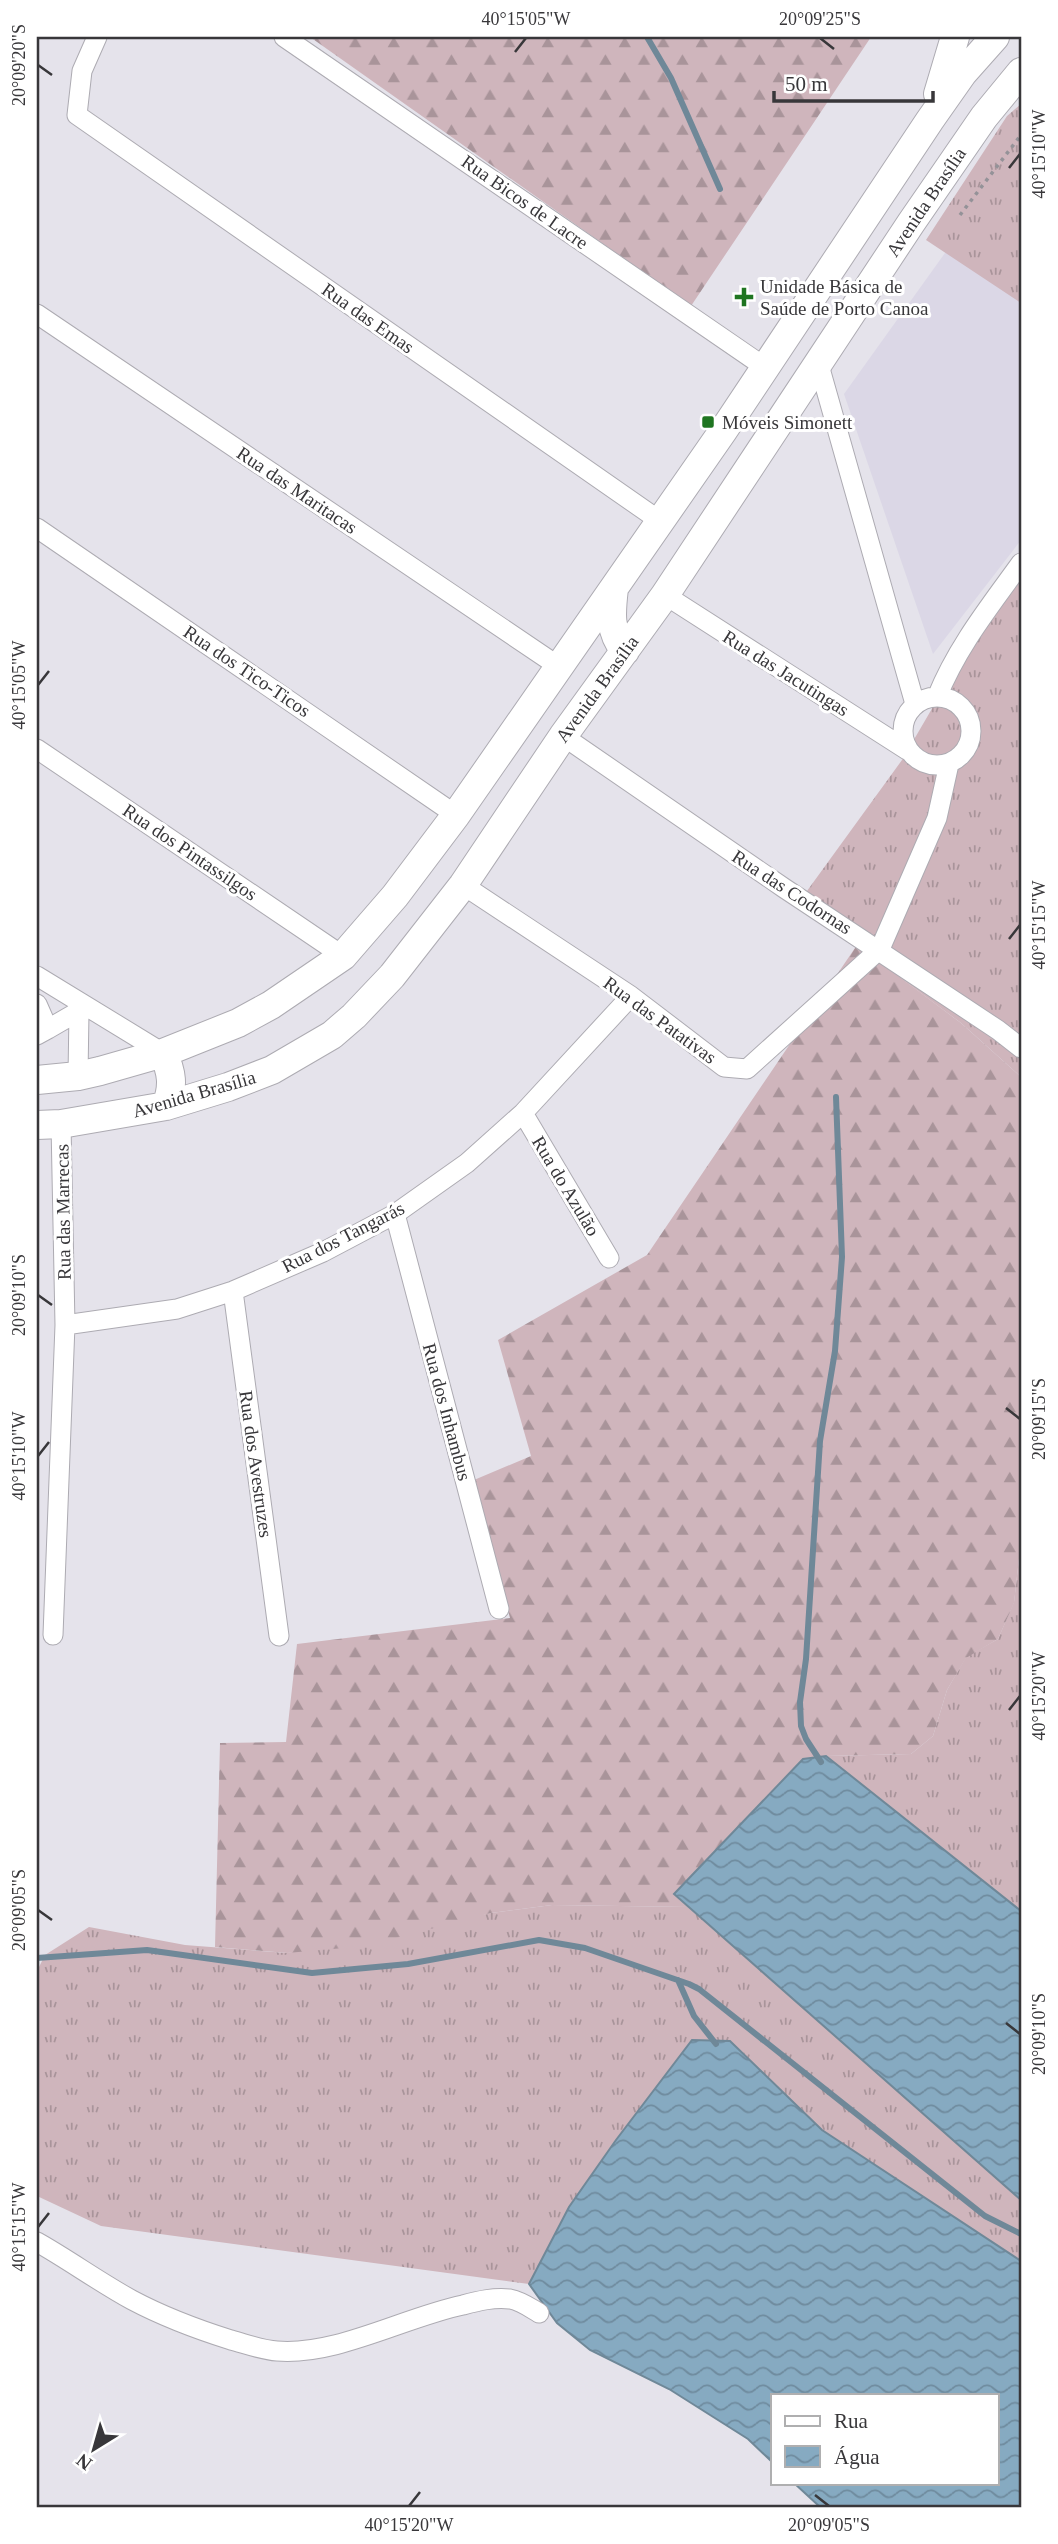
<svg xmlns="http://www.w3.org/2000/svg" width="1058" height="2544" font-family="'Times New Roman',serif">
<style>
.built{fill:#dbd7e6}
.grass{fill:url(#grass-tufts)}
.forest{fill:url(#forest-firs)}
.water{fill:url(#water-waves);stroke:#6f8898;stroke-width:2}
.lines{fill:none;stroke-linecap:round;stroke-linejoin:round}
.stream{stroke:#6f8898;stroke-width:6}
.street-casing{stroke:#adabb2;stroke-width:21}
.secondary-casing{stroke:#adabb2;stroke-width:30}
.path{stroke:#949298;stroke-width:3.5;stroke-dasharray:3.5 5;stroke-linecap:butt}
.street{stroke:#fff;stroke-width:19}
.secondary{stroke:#fff;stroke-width:28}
.ticks{fill:none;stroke:#38373a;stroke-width:2.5}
.poi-dot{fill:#1f7521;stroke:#fff;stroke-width:2.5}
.labels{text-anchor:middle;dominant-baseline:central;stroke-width:6;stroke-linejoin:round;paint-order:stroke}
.street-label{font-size:19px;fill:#38373a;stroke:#fff}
.poi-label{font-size:19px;fill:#38373a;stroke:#fff;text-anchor:start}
.neatline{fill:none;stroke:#38373a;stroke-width:2.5}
.ticks-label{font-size:18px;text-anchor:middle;fill:#38373a}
</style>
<defs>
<pattern id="grass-tufts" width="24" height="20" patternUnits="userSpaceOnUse" patternTransform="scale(1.75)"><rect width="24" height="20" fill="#cfb5bc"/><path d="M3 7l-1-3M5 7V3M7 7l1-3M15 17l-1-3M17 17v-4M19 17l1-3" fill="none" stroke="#a9949a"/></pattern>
<pattern id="forest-firs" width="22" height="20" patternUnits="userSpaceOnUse" patternTransform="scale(1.75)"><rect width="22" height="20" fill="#cfb5bc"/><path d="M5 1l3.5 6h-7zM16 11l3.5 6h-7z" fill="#a9949a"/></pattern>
<pattern id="water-waves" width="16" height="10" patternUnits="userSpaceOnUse" patternTransform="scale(1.75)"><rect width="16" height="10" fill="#86aac1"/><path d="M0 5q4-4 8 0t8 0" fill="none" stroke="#6f8b9e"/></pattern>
</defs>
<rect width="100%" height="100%" fill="#e5e3eb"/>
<path class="built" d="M950,246L1021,301V540L933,654L844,394Z"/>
<path class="grass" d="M1021,104V303L926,240L1007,116Z
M1021,556V1077L961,1023L799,902L902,760Z
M1021,1541V1911L826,1756L911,1754L933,1736L947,1690L966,1657L998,1639L1014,1602Z
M552,1905L688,1907L1021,2200V2261L822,2130L730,2041L692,2040L616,2140L569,2207L529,2284L101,2226L37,2196V1971L45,1955L89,1927L185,1945L287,1953L491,1913Z"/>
<path class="forest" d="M310,37H871L691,306Z
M857,945L961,1023L1021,1077V1541L1014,1603L998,1639L966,1658L947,1690L933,1736L911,1754L826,1756L803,1759L674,1894L688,1907L552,1905L491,1913L366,1946L287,1953L215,1947L220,1743L286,1742L297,1644L510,1618L474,1480L531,1456L498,1340L647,1255Z"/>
<path class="water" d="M826,1756L1021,1911V2200L674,1894L803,1759Z
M692,2040L730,2041L822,2130L1021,2261V2507H820L794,2483H997V2395H773V2463L748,2439L669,2389L590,2350L557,2323L529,2284L569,2207L616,2140Z"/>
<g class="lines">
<path class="stream" d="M647,37L671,78L720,189
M821,1762L806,1739L801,1726L800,1702L806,1659L820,1441L835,1351L842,1257L836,1097
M37,1958L147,1950L312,1973L408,1964L539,1940L585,1948L689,1984L699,1989L985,2216L1021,2234
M678,1980L694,2016L716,2044"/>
<g class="street-casing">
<path id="street" d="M97,37L82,71L77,115L660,521
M284,37L766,368
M37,314L558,666
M819,365L915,704
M37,528L456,815
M665,595L907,750
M903 731a34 34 0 1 1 68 0a34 34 0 1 1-68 0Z
M937,697C957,647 990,606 1021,563
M563,736L784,888L998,1030L1021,1048
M37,749L343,956
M463,885L631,996L724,1067L747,1069L880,949L937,818L949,764
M37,976L163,1053
M37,1004L48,1029L37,1035
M48,1029L86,1007
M78,1076L79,1012
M523,1113L609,1258
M395,1214L499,1609
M233,1291L279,1636
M65,1325L177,1309L233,1291L323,1252L395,1214L467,1163L523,1113L631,996
M53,1635L65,1325L61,1124
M37,2242C69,2260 99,2282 132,2300C164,2317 196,2329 231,2340C246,2344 262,2350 277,2351C336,2356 405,2317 463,2305C478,2301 494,2297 510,2299C521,2301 529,2307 539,2313"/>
</g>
<g class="secondary-casing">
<path id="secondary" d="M938,94L955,37
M614,588C611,613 609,631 625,651
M163,1053C172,1072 174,1086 166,1106
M37,1080L78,1076L100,1071L163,1053L238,1023L271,1005L343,956L395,896L456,815L723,431L930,120L963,73L995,37
M37,1125L61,1124L166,1106L228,1087L272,1070L332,1035L354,1016L392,976L463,885L563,736L665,595L911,223L984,117L1021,72"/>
</g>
<path class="path" d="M960,215L1021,135"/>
<use href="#street" class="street"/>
<use href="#secondary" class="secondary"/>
</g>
<path class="ticks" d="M820,38L834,49M515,52L526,38M38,65L52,75M1009,168L1020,154M38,685L49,671M1009,939L1020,925M38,1295L52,1305M1006,1408L1020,1419M38,1456L49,1442M1009,1710L1020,1696M38,1910L52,1920M1006,2023L1020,2034M38,2227L49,2213M815,2495L829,2506M409,2506L420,2492"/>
<g class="poi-dot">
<path d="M740.5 286.5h7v7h7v7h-7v7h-7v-7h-7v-7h7z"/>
<rect x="701" y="415" width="14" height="14" rx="3.5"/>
</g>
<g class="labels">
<g class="street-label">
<text transform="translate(525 202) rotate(35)">Rua Bicos de Lacre</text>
<text transform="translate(926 202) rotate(-56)">Avenida Brasília</text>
<text transform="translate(368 318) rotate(35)">Rua das Emas</text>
<text transform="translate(297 490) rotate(34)">Rua das Maritacas</text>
<text transform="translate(247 671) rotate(34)">Rua dos Tico-Ticos</text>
<text transform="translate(786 673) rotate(32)">Rua das Jacutingas</text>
<text transform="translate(597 689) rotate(-54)">Avenida Brasília</text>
<text transform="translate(190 852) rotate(34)">Rua dos Pintassilgos</text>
<text transform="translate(792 892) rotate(33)">Rua das Codornas</text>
<text transform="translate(660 1020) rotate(36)">Rua das Patativas</text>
<text transform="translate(194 1094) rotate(-16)">Avenida Brasília</text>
<text transform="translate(566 1186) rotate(59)">Rua do Azulão</text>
<text transform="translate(63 1212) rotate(-91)">Rua das Marrecas</text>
<text transform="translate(343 1237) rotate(-27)">Rua dos Tangarás</text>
<text transform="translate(447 1412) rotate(75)">Rua dos Inhambus</text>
<text transform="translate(256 1464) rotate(82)">Rua dos Avestruzes</text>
</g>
<g class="poi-label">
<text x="760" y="286">Unidade Básica de<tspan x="760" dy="22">Saúde de Porto Canoa</tspan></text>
<text x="722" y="422">Móveis Simonett</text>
</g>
</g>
<rect width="1058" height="2544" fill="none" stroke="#ffffff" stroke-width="77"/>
<rect x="771" y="2394" width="228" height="91" fill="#ffffff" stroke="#afafb0" stroke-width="2"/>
<rect x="785" y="2416" width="35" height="10" fill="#ffffff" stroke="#afafb0" stroke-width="2"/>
<text x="834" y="2428" font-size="21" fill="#38373a">Rua</text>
<rect x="785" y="2446" width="35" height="21" fill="url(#water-waves)" stroke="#afafb0" stroke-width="2"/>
<text x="834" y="2464" font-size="21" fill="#38373a">Água</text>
<g transform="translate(94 2449) rotate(217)" stroke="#ffffff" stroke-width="5" paint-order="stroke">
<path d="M0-5L12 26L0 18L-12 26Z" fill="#38373a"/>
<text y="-10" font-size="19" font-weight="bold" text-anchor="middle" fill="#38373a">N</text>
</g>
<path d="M774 91v10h159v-10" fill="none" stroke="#38373a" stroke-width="3.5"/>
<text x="785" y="91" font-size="21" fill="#38373a" stroke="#ffffff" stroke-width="5" paint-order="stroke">50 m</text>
<rect x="38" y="38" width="982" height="2468" class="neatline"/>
<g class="ticks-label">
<text x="526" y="25">40°15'05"W</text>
<text x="820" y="25">20°09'25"S</text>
<text transform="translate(19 65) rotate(-90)" y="6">20°09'20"S</text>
<text transform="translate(1039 154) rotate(-90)" y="6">40°15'10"W</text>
<text transform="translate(19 685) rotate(-90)" y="6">40°15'05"W</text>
<text transform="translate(1039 925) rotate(-90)" y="6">40°15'15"W</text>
<text transform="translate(19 1295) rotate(-90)" y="6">20°09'10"S</text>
<text transform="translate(1039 1419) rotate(-90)" y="6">20°09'15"S</text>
<text transform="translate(19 1456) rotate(-90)" y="6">40°15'10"W</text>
<text transform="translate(1039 1696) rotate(-90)" y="6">40°15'20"W</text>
<text transform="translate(19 1910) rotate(-90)" y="6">20°09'05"S</text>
<text transform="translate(1039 2034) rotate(-90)" y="6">20°09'10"S</text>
<text transform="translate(19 2227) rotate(-90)" y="6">40°15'15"W</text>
<text x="409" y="2531">40°15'20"W</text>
<text x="829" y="2531">20°09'05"S</text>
</g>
</svg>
